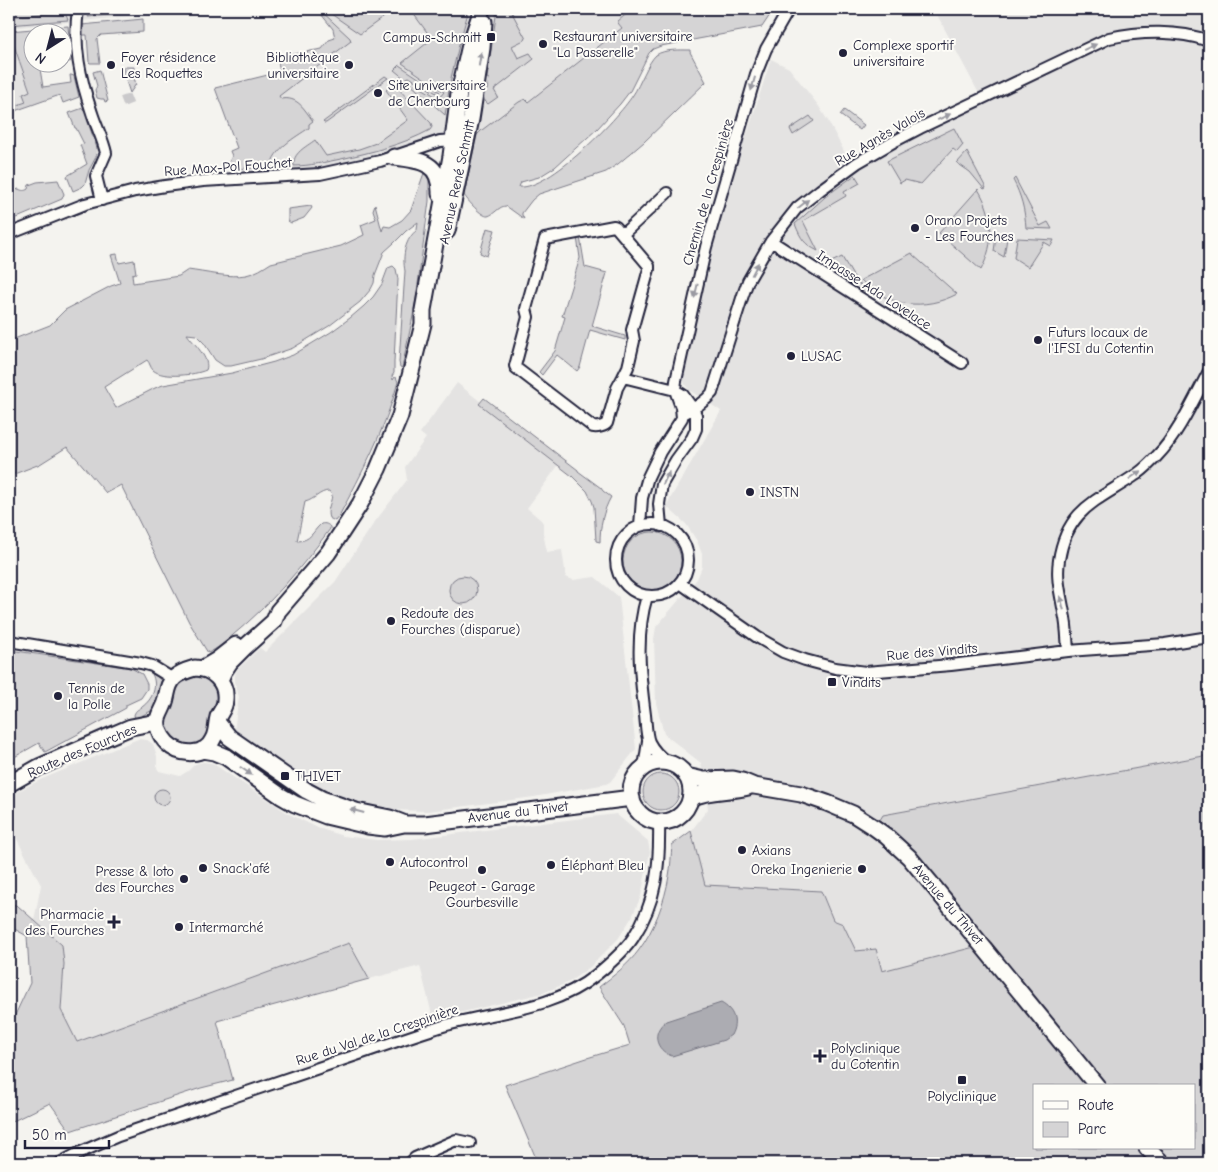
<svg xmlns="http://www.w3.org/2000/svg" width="1218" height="1172" font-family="'Comic Neue',sans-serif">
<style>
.built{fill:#e4e3e2}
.green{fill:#d5d4d5;stroke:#7c7b88;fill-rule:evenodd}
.water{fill:#acacb2;stroke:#757582}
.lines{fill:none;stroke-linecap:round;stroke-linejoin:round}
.street-tunnel{stroke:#cac9cb;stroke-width:10;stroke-dasharray:10 5;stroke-linecap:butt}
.street-casing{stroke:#22223b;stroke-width:14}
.secondary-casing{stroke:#22223b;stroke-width:19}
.street{stroke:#fdfcf7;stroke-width:10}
.secondary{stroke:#fdfcf7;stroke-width:15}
.oneway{fill:#9a9aa2}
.poi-dot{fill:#22223b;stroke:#fdfcf7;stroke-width:2}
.labels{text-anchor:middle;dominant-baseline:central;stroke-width:4;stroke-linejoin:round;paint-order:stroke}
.poi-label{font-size:14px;fill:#22223b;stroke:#fdfcf7;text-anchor:start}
.street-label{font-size:14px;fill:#22223b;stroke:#fdfcf7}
</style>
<rect width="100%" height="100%" fill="#f4f3ef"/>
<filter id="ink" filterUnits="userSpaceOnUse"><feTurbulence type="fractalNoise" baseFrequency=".02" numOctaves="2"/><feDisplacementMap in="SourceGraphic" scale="10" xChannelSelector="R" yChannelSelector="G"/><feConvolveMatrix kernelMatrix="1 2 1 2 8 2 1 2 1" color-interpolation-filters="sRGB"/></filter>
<g filter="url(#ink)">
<path class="built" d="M9,9H187L162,13L9,28Z
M317,9H645L618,23L622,28L528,102L525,99L487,130L467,142L453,140L363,166L232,180L229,162L232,156L230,151L237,148L215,88L280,72L277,57L322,49L329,40L335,38L333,29Z
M934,9H1209V755L883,815L982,945L964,950L1034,1086V1148L1030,1163L587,1058L630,1046L624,1026L872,950L856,951L843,925L833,920L821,891L705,886L691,831L708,809L701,763L664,734L656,703L654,639L656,627L697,579L702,567V554L697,541L686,524L666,506L721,411L689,390L684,383L683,372L707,272L741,135L747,134L771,59L789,68L818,105L828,121L845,153L855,167L896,145L984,103Z
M9,31L33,101L9,110Z
M457,383L481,402L484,398L563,459L527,508L541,520L543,523V533L547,552L562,550L566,577L573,580L595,577L619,597L636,749L610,782L606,784L534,797L428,811L388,810L371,807L351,801L321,788L306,779L234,730L239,697L235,682V675L237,670L260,648L265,652L335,582L374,523L407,480L405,467L426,438L420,433Z
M138,739L147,740L153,744L157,756V768L159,771L180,776L188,771L195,764L203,762L212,763L289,814L318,828L343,836L377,840L412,839L616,814L648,841L650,852L641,896L632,917L618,939L590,967L569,982L543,993L433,1019L420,966L369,979L349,943L77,1042L61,1011L64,964L62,945L34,921L41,885L9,824V796L40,780Z"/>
<path class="green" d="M92,9H113L115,12L140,9H169L88,17Z
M317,9H319L350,38L351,41L279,96L281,99C298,96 304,109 313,121L309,124V128C296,137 273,149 271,167L232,169L229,162L232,156L230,151L237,148L215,88L280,72L277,57L322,49L329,40L335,38L333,29Z
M324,9H395L360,34Z
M410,9H469L459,45L451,78L445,115L408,82L409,81L439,98L444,92L402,63L432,39Z
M497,9H510L526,39L512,46L518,58L530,53L534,59L494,90L498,97L488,104C483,100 483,96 484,90H487L489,79L487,78Z
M637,9H774L762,27L661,46L653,49L649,53L630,91L620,104L597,129L555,167L539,177L521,182L519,187C549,190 617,120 633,95C640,85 648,62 656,55C665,49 680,50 690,50V52L706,82L644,142L618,164L606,172L539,194L532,200L522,213V215L524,219L506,206C499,206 495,214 488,216C482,217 467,200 464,195L477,135L482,130L519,102L525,99L528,102L622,28L618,23V21L630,11Z
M59,12L66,15L68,20L9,25V17Z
M143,19V32L101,35L97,39L100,63H90L89,62L87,35H82V25Z
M68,26L71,60L70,62L67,61L64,42H63L62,32H32V62L39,63L43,87L71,83L70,75H71L74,76L79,97L63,103L60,95L9,113V108L26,102L23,94L30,91L12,40H9V31Z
M399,65L440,92L438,94L409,77L405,79L394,70Z
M123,67H134V78L136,84L130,93L124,75Z
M100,70L108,101L105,102L104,99H101L97,98L95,90L97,86L93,72Z
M385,76L388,78L326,123H324L323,122Z
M394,84L431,123L432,127L430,130C402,145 372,152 341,159C325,162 310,166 294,166C292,153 306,147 315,140L326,156L359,149L376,143L408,120L386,90Z
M83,108L97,148L96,157L89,170L85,184L82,187L73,191L67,176L87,164L80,145L84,144L76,128H75L69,113Z
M844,110L864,125L860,130L840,115Z
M810,116L814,121L793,135L790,129Z
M954,128L963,145L957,152L953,149L921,184L905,180L900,183L887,161Z
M967,152L986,188L984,189L970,172L957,163Z
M424,173L429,178V201L416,299L413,316L402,368L400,367L399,362L405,271C402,256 405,239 417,230L418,222L406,231L394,243L384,252L375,275L374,283L371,289L360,302L329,326L293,348L261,359L231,366H224L215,360L204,343L196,335L187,334C193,343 211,359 206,370C195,375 163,379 153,370C150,367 150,363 147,360L104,387L116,408L155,388L163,385L232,373L274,362L293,355L331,332L350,318L364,306L373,297L382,284L388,268L393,266L396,269L398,279L396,319L394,362V373L392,376L393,380L395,377H396L398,382C385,430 362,473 339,516L335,521L329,518C326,510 331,504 332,495L329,491C320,491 314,500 305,502L297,541C311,541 312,532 321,524C325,523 328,524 330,527V529C301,568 271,604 233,635C225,642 217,649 208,653L189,622L121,485L106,493L67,447L40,464L9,476V341L50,325L65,310L111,286L120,283L111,255L117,254L119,263L134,260L136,273L132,274L133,283L179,276L188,270C204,272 230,278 246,275C256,273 263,268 271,263L341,246L364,235L361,225L376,219L373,210L375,204L382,231L384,226L390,227L402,220L411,210Z
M855,175L860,183L844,192L846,196L803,221L818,251C804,244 801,239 795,224L825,197Z
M1015,178L1040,226L1048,222L1052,229L1026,228C1025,210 1021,195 1013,180Z
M58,180L64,194L62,199L17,218L9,192V183L12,191L19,189C22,191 25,191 28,189L29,185L37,182Z
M978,189C994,215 995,243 981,270L939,233Z
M311,206L312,208L304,218L291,223L288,221V209Z
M487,228L495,230L487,256L480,253Z
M577,237H580L585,267L607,273L592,326L625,336V340L590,330L580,367L577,371L557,355L542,375L539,372L555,351L565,317L562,316L580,258Z
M996,237L1007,238L1004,257L994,251Z
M1017,238L1054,240L1051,246L1044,242L1028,267L1014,258Z
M912,253L913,255L957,294C925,311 887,307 861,280Z
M842,257L852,274L862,286L827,264Z
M484,398L578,470V471L601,488L603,491L611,497C603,511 600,526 600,542L596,541L594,507L592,501L587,491L572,476L479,404Z
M623 561a29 29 0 1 1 58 0a29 29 0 1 1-58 0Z
M449 590a14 14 0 1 1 28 0a14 14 0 1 1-28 0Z
M9,650L131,668L142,674L147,684V689L141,698L126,705V708L45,752L39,743L9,760Z
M152,674C170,681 160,696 155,709L135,719L134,715C136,709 138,710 142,707C153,699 158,686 152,674Z
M192,676C211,676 211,680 220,695C215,711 212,742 194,745C189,746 186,746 182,744C170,738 170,737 164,725C167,714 170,693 178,684C181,680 187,678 192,676Z
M241,750L330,807L307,804L235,759Z
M1209,755V1163H538L505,1085L587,1058L630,1045L624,1026L599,987C613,976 628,965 639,950C654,930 665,901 669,876C671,866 671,855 672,845L691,831L705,885L821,891L833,920L843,924L856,951L876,949L882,971L982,945L875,828L883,815ZM1034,1086H1194V1148H1034Z
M643 792a18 18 0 1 1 36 0a18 18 0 1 1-36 0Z
M154 797a8 8 0 1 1 16 0a8 8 0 1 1-16 0Z
M9,903L18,906L62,945L64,964L61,1010L77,1042L349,943L369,979L217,1021L233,1080L201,1088L70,1131L50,1103L9,1123V1028L30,983L27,936L9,926Z"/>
<path class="water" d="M721,1003C734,1010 738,1022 731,1035L724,1040L672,1056C655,1050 651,1032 666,1021Z"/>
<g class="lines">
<path class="street-tunnel" d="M122,102L132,98"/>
<g class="street-casing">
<path id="street" d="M78,9C73,46 80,78 92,113C96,126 103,139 106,153L96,176L102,200
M9,234L85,204L135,191L165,186L203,181L320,174L380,161L440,141L457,140
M623,234L667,193
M771,241L962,363
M623,377L617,388L607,423C605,426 597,428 593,427L516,368L515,366L528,317L526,309L545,239L614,226L616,227L649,266V269L632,330L634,341L628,367L623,377L675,390L683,395L693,409L696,415V429L692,438L676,460L662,484L659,504L661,526
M683,414C694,408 704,403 712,393L743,295L748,281L771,241L797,208L820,190L857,163L895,141L920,128L1109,38C1141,31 1178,30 1209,41
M616 560a36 36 0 1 1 72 0a36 36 0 1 1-72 0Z
M640,526L642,498L648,477L660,452L682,418L681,407L675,390L676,381L706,247L756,74L766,49L789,9
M680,583L757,637L783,652L805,660L835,668L866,672L951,665L1068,651L1165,644L1209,637
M647,596C635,635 640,676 645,715C646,723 646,735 649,742C653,750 660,757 667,762
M9,641L141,663L152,666L173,679
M1068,651C1067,639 1067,625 1064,613C1061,595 1056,579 1059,560C1067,509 1097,501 1134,476C1143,471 1150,463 1157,456C1178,435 1195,397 1209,371
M641,770L645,761L648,741
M60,1163L81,1152L118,1136C190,1112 263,1087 336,1062C372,1050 407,1037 443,1026C495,1011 552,1011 596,975C607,966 625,950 633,938C657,901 660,865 659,822
M410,1163L415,1158L456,1140L470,1143"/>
</g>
<g class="secondary-casing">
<path id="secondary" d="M394,157C420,160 441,162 440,194
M447,231L471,119L482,48L484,22
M195,668C212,668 227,682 225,700C225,707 221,711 218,717C216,724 217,732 213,739C205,757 180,756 167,743C161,737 155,725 159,716C161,710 165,705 166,698C168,690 168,684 174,678C180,672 188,670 195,668Z
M202,669L217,660L236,645
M220,680L224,671L230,662L244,648L274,621L278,611L328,553L360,504L378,469L400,416L423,324V310L451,156L459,93L470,45L482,9
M217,722L229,737L307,791L322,799L356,811L390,818L403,823
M202,750L214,752L226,757L281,796L295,804L326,816L368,826L385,828L404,824H425L632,798
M631 792a30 30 0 1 1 60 0a30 30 0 1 1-60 0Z
M686,776L704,780L733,779L742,781L754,786L801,794L827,803L853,814L875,828L886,836L909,857L934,887L1097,1086
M9,784L39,767L105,738L131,727L157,722
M691,798C708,789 729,792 748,787
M1147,1148L1162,1163"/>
</g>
<use href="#street" class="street"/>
<use href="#secondary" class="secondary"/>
</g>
<defs><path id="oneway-solid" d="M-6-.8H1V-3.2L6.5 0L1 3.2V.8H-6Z" transform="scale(1.25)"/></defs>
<g class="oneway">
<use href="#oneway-solid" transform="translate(1090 47) rotate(-24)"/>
<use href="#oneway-solid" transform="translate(480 59) rotate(-81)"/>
<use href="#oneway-solid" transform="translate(753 84) rotate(106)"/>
<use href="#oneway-solid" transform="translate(944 117) rotate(-25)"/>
<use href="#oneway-solid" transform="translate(803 204) rotate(-39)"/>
<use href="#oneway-solid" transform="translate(755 269) rotate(-62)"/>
<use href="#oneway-solid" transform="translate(696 291) rotate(103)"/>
<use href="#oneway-solid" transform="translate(1135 475) rotate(-35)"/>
<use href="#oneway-solid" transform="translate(666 478) rotate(-65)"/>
<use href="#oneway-solid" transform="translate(1062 603) rotate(-104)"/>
<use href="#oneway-solid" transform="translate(246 771) rotate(35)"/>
<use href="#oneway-solid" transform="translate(357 811) rotate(-165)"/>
</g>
</g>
<g class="poi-dot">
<rect x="486" y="32" width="10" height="10" rx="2.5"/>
<circle cx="543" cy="44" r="5"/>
<circle cx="843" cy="53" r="5"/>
<circle cx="111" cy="65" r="5"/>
<circle cx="349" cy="65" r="5"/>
<circle cx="378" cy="93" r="5"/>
<circle cx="915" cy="228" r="5"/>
<circle cx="1038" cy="340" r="5"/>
<circle cx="791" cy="356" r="5"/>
<circle cx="750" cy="492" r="5"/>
<circle cx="391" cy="621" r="5"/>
<rect x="827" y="677" width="10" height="10" rx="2.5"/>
<circle cx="58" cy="696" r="5"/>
<rect x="280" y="771" width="10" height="10" rx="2.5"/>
<circle cx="742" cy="850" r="5"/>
<circle cx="390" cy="862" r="5"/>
<circle cx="551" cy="865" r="5"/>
<circle cx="203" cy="868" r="5"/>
<circle cx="862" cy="869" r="5"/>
<circle cx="482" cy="870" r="5"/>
<circle cx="184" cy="879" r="5"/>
<path d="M111.5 914.5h5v5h5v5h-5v5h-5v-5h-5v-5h5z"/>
<circle cx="179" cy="927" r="5"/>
<path d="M817.5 1048.5h5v5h5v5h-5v5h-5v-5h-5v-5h5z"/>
<rect x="957" y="1075" width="10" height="10" rx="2.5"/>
</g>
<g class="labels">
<g class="poi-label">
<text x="553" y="36">Restaurant universitaire<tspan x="553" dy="16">"La Passerelle"</tspan></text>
<text x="481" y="37" text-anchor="end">Campus-Schmitt</text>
<text x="853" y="45">Complexe sportif<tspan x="853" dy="16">universitaire</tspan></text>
<text x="121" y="57">Foyer résidence<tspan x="121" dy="16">Les Roquettes</tspan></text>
<text x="339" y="57" text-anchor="end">Bibliothèque<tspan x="339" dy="16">universitaire</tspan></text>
<text x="388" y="85">Site universitaire<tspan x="388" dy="16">de Cherbourg</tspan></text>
<text x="925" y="220">Orano Projets<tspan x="925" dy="16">- Les Fourches</tspan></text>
<text x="1048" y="332">Futurs locaux de<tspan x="1048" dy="16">l'IFSI du Cotentin</tspan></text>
<text x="801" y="356">LUSAC</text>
<text x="760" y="492">INSTN</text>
<text x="401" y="613">Redoute des<tspan x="401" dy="16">Fourches (disparue)</tspan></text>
<text x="842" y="682">Vindits</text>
<text x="68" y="688">Tennis de<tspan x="68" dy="16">la Polle</tspan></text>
<text x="295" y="776">THIVET</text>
<text x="752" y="850">Axians</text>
<text x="400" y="862">Autocontrol</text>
<text x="561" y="865">Éléphant Bleu</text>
<text x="213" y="868">Snack'afé</text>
<text x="852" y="869" text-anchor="end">Oreka Ingenierie</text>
<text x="174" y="871" text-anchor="end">Presse &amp; loto<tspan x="174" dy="16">des Fourches</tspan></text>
<text x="482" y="886" text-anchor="middle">Peugeot - Garage<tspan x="482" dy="16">Gourbesville</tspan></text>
<text x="104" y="914" text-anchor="end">Pharmacie<tspan x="104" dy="16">des Fourches</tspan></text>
<text x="189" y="927">Intermarché</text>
<text x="831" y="1048">Polyclinique<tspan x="831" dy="16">du Cotentin</tspan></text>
<text x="962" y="1096" text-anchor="middle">Polyclinique</text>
</g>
<g class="street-label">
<text transform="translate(880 137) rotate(-30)">Rue Agnès Valois</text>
<text transform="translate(228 167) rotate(-4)">Rue Max-Pol Fouchet</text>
<text transform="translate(457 182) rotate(-78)">Avenue René Schmitt</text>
<text transform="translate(708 192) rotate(-74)">Chemin de la Crespinière</text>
<text transform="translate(874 290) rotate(33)">Impasse Ada Lovelace</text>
<text transform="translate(932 652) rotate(-5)">Rue des Vindits</text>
<text transform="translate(82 751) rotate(-23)">Route des Fourches</text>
<text transform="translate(518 812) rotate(-7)">Avenue du Thivet</text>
<text transform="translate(948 904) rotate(50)">Avenue du Thivet</text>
<text transform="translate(377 1035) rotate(-18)">Rue du Val de la Crespinière</text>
</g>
</g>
<rect width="1218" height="1172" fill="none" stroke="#fdfcf7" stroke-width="30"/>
<rect x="15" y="15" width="1188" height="1142" fill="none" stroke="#22223b" stroke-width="2" filter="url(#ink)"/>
<rect x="1033" y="1084" width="162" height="65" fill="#fdfcf7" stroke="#a5a5ac"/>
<rect x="1043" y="1101" width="25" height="8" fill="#fdfcf7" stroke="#a5a5ac"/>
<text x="1078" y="1110" font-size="15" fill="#22223b">Route</text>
<rect x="1043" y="1122" width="25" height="15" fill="#d5d4d5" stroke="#a5a5ac"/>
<text x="1078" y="1134" font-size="15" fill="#22223b">Parc</text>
<g transform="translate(48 48) rotate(216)"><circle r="24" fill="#fdfcf7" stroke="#a5a5ac"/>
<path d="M0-4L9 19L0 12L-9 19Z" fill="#22223b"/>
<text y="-8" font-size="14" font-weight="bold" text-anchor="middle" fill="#22223b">N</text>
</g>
<path d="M25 1140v8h84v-8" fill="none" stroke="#22223b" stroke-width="2.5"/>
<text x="32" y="1140" font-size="15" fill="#22223b" stroke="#fdfcf7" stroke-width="4" paint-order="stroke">50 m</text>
</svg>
